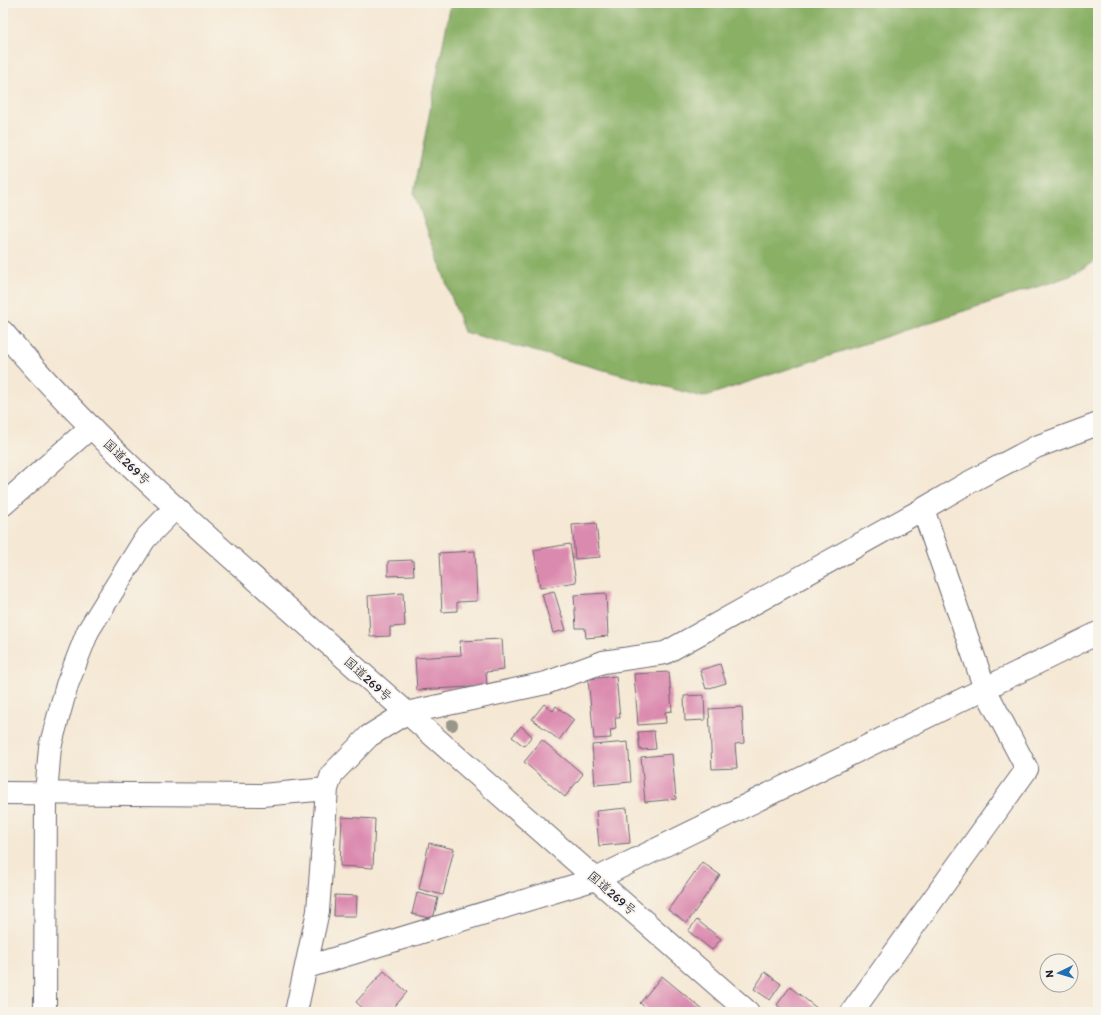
<svg xmlns="http://www.w3.org/2000/svg" width="1101" height="1015" font-family="Itim,'Klee One',sans-serif">
<style>
.forest{fill:#8ab066;stroke:#566950}
.building{fill:#db8aaf}
.lines{fill:none;stroke-linecap:round;stroke-linejoin:round}
.minor-casing{stroke:#6c6771;stroke-width:24}
.highway-casing{stroke:#6c6771;stroke-width:24}
.minor{stroke:#fff;stroke-width:22}
.highway{stroke:#fff;stroke-width:22}
.tree{fill:#989789}
.labels{text-anchor:middle;dominant-baseline:central;stroke-width:3.5;stroke-linejoin:round;paint-order:stroke}
.street-label{font-size:13px;fill:#22223b;stroke:#f7f3e8}
</style>
<rect width="100%" height="100%" fill="#f7f3e8"/>
<filter id="ink" filterUnits="userSpaceOnUse"><feTurbulence type="fractalNoise" baseFrequency=".025" numOctaves="2"/><feDisplacementMap in="SourceGraphic" scale="8" xChannelSelector="R" yChannelSelector="G"/><feConvolveMatrix kernelMatrix="1 2 1 2 8 2 1 2 1" color-interpolation-filters="sRGB"/></filter>
<filter id="wash" filterUnits="userSpaceOnUse"><feTurbulence type="fractalNoise" baseFrequency=".012" numOctaves="4" result="noise"/><feDisplacementMap in="SourceGraphic" scale="16" xChannelSelector="R" yChannelSelector="G"/><feGaussianBlur stdDeviation="0.9" result="paint"/><feColorMatrix in="noise" values="0 0 0 0 0 0 0 0 0 0 0 0 0 0 0 0 0 1.4 0 .05"/><feComposite in="paint" operator="in"/></filter>
<g filter="url(#wash)">
<rect width="100%" height="100%" fill="#f5e8d4"/>
<path class="forest" d="M451,3H1098V259L1070,276L703,397L464,332L414,193Z"/>
<g id="blocks">
<path class="building" d="M596,523L600,557L575,559L572,525Z
M570,544L576,582L540,588L534,550Z
M475,551L477,601L457,602V611L442,612L439,553Z
M413,560L414,575L388,576V561Z
M554,591L566,630L553,633L542,594Z
M403,593L405,626L390,627V636L370,637L368,596Z
M606,593L608,636L586,638L585,628H576L574,595Z
M502,639L504,670L486,672L487,686L417,690L415,658L461,655L460,641Z
M720,664L726,683L706,689L700,670Z
M669,672L672,711L665,712L666,723L638,725L634,674Z
M616,676L620,718H615L616,729L610,730L611,738L594,739L588,679Z
M704,695L705,720L685,721L684,696Z
M544,704L553,711L556,706L574,720L559,740L532,719Z
M742,707L744,743L735,744L737,768L712,769L709,709Z
M521,726L532,736L524,746L512,737Z
M654,731L656,749L640,750L638,732Z
M542,740L583,774L565,797L524,762Z
M628,742L631,782L595,785L592,745Z
M672,754L676,799L645,802L641,757Z
M627,808L630,843L599,846L596,811Z
M342,817L375,819L373,868L340,866Z
M429,843L454,849L443,895L419,889Z
M702,862L720,875L687,923L668,910Z
M417,893L438,898L433,919L412,914Z
M335,895L357,896L356,916H334Z
M697,920L721,939L712,950L688,931Z
M384,971L407,992L390,1012H367L356,1002Z
M765,972L781,984L770,1000L754,989Z
M662,976L703,1010L702,1012H650L640,1003Z
M790,987L818,1009L816,1012H786L777,1005Z"/>
</g>
</g>
<g filter="url(#ink)">
<use href="#blocks" fill-opacity="0" stroke="#6c6771" stroke-width="1"/>
<g class="lines">
<g class="minor-casing">
<path id="minor" d="M3,505L91,427
M3,793L262,795L327,789
M307,967L596,879L1098,633
M45,1012L46,794L50,747L67,685L88,631L145,539L175,508
M296,1012L318,911L327,789L332,774L369,736L406,713L546,683L603,662L665,653L923,509L966,484L1036,447L1098,424
M852,1012L1027,769L985,689L923,509"/>
</g>
<g class="highway-casing">
<path id="highway" d="M3,332C96,442 206,535 313,630C457,758 603,885 748,1012"/>
</g>
<use href="#minor" class="minor"/>
<use href="#highway" class="highway"/>
</g>
<circle class="tree" cx="452" cy="725" r="6"/>
</g>
<g class="labels">
<g class="street-label">
<text transform="translate(127 462) rotate(44)">国道269号</text>
<text transform="translate(368 679) rotate(42)">国道269号</text>
<text transform="translate(612 893) rotate(41)">国道269号</text>
</g>
</g>
<rect width="1101" height="1015" fill="none" stroke="#f7f3e8" stroke-width="16"/>
<g transform="translate(1059 973) rotate(265)"><circle r="19" fill="#f7f3e8" stroke="#a29fa3"/>
<path d="M0-3L7 15L0 10L-7 15Z" fill="#1f6fb2"/>
<text y="-6" font-size="11" font-weight="bold" text-anchor="middle" fill="#22223b">N</text>
</g>
</svg>
